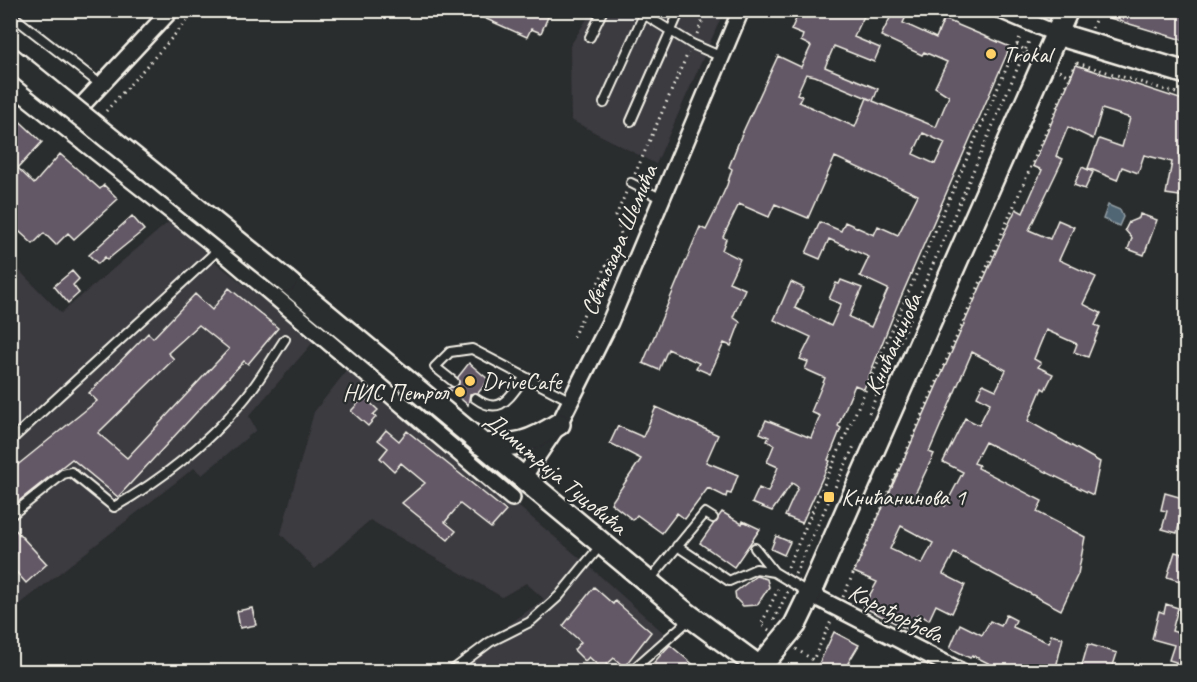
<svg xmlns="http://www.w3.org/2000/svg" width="1197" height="682" font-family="Caveat,sans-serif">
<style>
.built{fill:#3b3a3f}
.water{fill:#516675;stroke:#929ea3;stroke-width:1.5}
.building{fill:#645866;stroke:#f4f1e8;stroke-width:1.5;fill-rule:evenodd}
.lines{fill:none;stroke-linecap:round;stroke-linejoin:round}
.lane-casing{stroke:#f4f1e8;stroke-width:12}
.street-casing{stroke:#f4f1e8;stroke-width:20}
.secondary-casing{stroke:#f4f1e8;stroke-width:26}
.path{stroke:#f4f1e8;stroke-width:3;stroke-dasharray:1.5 4.5;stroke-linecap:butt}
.lane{stroke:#2a2d2e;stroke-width:8}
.street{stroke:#2a2d2e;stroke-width:15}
.secondary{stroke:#2a2d2e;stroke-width:21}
.secondary-bridge-casing{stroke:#f4f1e8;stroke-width:26;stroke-linecap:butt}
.secondary-bridge{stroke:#2a2d2e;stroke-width:21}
.poi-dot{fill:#ffd166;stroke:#2a2d2e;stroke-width:2}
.labels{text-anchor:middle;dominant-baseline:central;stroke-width:4.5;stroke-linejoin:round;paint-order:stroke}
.poi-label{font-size:24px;fill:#f4f1e8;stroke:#2a2d2e;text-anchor:start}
.street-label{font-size:24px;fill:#f4f1e8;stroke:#2a2d2e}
</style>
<rect width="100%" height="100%" fill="#2a2d2e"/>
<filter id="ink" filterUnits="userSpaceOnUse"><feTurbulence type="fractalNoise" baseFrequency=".0167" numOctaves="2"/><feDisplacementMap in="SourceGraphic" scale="12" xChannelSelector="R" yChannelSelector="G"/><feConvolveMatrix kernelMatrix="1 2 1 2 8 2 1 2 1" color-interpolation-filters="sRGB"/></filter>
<g filter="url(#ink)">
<path class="built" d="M592,11H724L656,164L571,120L570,46Z
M171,220L219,265L315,340L249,416L256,430L202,475L194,468L11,611V262L61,313Z
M351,365L589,566L667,636L634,671H445L544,599L526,583L502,597L370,520L315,569L281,534L314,412Z"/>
<path class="water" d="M1108,205L1120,210L1123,217L1119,226L1103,219Z"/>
<path class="building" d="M466,10H551L541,33L531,29L527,37Z
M800,10H822L832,15L834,10H867L854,37L880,48L874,62L834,46L825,67L878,89L873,101L936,127L949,96L935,87L947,62L924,52L922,55L881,36L894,10H909L903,23L936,38L944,19L1010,47L897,306L864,389L855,385L838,426L841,428L828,460L830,461L802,523L785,516L798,487L792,483L772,511L752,503L759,488L768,492L778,467L767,462L774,445L767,441L769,437L760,433L766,420L811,438L820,416L811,412L825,378L805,369L808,362L800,359L811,337L774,320L791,282L804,288L795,308L831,326L841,304L829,299L836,283L839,284L841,280L862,288L849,317L871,327L888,289L860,276L869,257L829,239L820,259L806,253L820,222L841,231L845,222L874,235L878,226L898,235L918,195L835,157L808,218L775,204L769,217L739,204L723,237L726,239L722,250L740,259L729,282L745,289L733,317L740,322L731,346L724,343L710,374L696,368L699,363L668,349L659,370L643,363L700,227L706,230L715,212L727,185L732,169L729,167L741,136L778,56L801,67L811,46L801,41L803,35L791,30ZM806,74L815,76L872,100L867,98L855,127L799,102L802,96L797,94ZM923,133L945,143L935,164L913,154Z
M1094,10H1153L1168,14L1169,10H1186V41L1093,13Z
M1076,65L1186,101V130L1179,157L1186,159V197L1166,194L1172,162L1144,155L1138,173L1122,167L1117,180L1088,168L1099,139L1122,147L1130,118L1102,109L1093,139L1068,127L1056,156L1063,159L1029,230L1050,239L1058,220L1074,227L1059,260L1096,277L1083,304L1101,313L1095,325L1100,327L1088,357L1074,352L1077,344L1046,330L1034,359L1041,363L1038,367L1053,374L1045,390L1042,388L1028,421L1100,462L1093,495L985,442L974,463L979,465L978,468L1042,501L1037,512L1085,537L1078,574L1061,610L954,553L943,574L965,585L952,613L936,605L929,620L918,614L907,629L863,607L877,582L854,572L1003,236L1016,209L1023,213L1042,170L1033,166ZM972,352L1006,370L996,390L983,384L977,396L990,403L979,425L965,418L943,462L963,472L945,506L916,492L934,454L929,452ZM901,526L933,543L922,564L890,549Z
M10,112L42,142L18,168L34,184L60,154L100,189L104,185L118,199L74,239L68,233L56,245L44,233L33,244L10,223Z
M1082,167L1093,172L1085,189L1074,185Z
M1140,214L1157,220L1144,255L1128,249L1132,238L1125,230L1129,222L1139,218Z
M132,216L144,230L107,260L105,257L98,264L89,255Z
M72,271L79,279L73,285L79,293L68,303L54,286Z
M229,288L278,328L248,364L244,361L118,497L72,459L10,508V471L97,401L89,393L148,333L153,338L195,294L212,310ZM199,325L229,349L127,458L98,433L174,359L168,353Z
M469,363L489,380L478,393L470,394L468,405L448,388L458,386V377Z
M364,397L378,410L373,415L376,417L368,426L351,411Z
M656,407L718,435L706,462L738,475L731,494L727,493L726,497L708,488L685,519L677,513L662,533L637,515L633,520L611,503L641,459L610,443L618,426L643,437Z
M386,430L399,441L407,431L506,511L491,528L460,504L445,522L456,531L448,540L402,503L425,483L401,463L394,471L380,458L388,448L378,440Z
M1165,493L1186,499L1177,533L1162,529L1167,511L1161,510Z
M722,512L742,524L743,521L760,529L734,567L700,543Z
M10,524L47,564L26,583L10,565Z
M776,536L790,542L784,555L771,549Z
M1175,552L1186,555V583L1167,577Z
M756,576L767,579L769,587L757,605L743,606L736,599L735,592Z
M594,587L613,604L615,601L651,632L624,667L614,658L602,669L589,657L585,661L574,650L581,642L563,626Z
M1166,604L1178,608L1172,631L1186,635V672L1174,668L1176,662L1169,660L1174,645L1152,639L1159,611L1164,613Z
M252,608L256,625L240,628L237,611Z
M1006,615L1016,620L1013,627L1049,643L1051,635L1063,638L1055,672H1006L972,655L970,658L950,648L960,624L982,635L990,621L1001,626Z
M834,632L859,645L848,663L862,672H815Z
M1088,644L1117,653L1111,672H1080Z
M670,645L702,672H645Z"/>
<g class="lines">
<g class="lane-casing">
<path id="lane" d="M637,10L692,44L722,57
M10,14L100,84
M590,37L603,10
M604,103L646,10
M631,121L680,10
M631,183L662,199
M454,382L435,367L450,352L472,349L571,401
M475,398C501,417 509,397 525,377
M10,441L219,249
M10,516L63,474L71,472L114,507C160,481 207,444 241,403C258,384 271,360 285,339
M677,546L729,581L756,569L774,572
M755,548L774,572L809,593
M649,581L705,513L713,518
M450,672L490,642L530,622L559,596L601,545
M630,672L690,619"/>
</g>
<g class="street-casing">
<path id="street" d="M1000,10L1057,34
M10,84L219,249L512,498
M70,118L171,10
M522,479L559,424L610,322L741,10
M810,594L962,672"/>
</g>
<g class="secondary-casing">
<path id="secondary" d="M1057,34L1186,73
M286,281L683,611L766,672
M481,444C515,447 530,443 559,424
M760,667L795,625L810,594L1067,10"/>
</g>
<path class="path" d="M1092,28L1099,10
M697,34L707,10
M1017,44L1030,55
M1077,63L1186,96
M1059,71L1071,77
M106,111L197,10
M635,174L688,53
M573,337L621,234L616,216L627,190
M869,413L1030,39
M788,567L1021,35
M795,574L855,444
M843,597L1078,59
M774,620L788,591
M769,630L761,625L779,587
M796,649L813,660L832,619"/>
<use href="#lane" class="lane"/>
<use href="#street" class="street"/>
<use href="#secondary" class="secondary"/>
<g class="secondary-bridge-casing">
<path id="secondary-bridge" d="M10,58L286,281"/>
</g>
<use href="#secondary-bridge" class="secondary-bridge"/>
</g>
</g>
<g class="poi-dot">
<circle cx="991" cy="54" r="6"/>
<circle cx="470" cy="381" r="6"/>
<circle cx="460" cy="392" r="6"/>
<rect x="823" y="491" width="12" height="12" rx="3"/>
</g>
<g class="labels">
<g class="poi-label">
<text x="1003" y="54">Trokal</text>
<text x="482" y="381">DriveCafe</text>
<text x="448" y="392" text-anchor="end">НИС Петрол</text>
<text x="841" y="497">Книћанинова 1</text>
</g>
<g class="street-label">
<text transform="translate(619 240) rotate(-67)">Светозара Шемића</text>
<text transform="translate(893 344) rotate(-66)">Книћанинова</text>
<text transform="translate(556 473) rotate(40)">Димитрија Туцовића</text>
<text transform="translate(896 613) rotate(27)">Карађорђева</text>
</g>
</g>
<rect width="1197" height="682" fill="none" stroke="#2a2d2e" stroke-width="36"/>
<rect x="18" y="18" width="1161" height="646" fill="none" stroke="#f4f1e8" stroke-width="2" filter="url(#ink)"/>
</svg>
